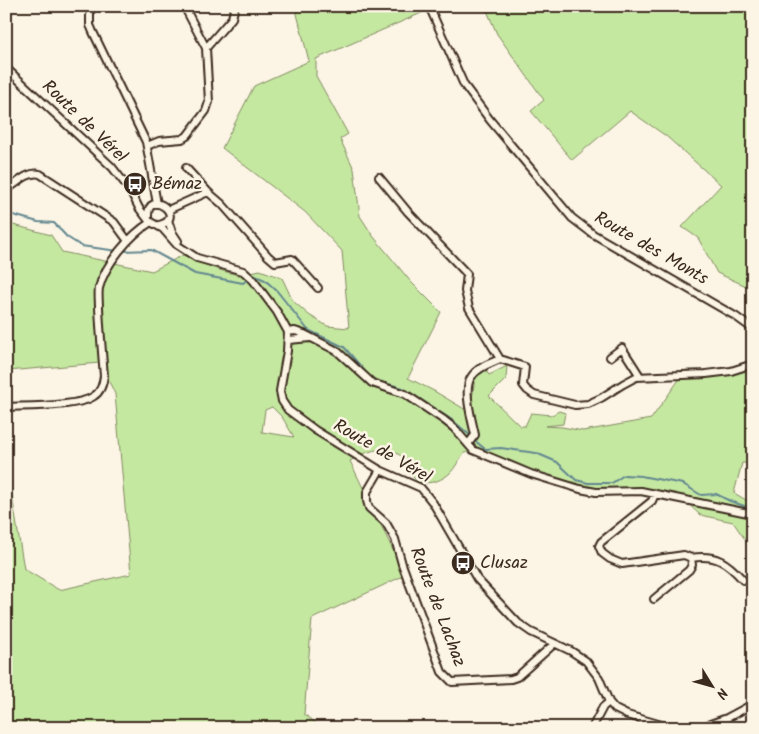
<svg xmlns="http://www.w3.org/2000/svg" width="759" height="734" font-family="Kalam,sans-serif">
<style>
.green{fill:#c5e8a1;stroke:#808960;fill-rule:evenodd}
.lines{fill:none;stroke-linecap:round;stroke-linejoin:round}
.stream{stroke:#628790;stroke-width:2}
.minor-casing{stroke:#3b2a1e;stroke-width:10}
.minor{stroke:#fcf5e5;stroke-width:6}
.labels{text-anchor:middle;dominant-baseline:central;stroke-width:5;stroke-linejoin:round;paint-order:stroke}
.street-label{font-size:18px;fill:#3b2a1e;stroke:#fcf5e5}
.poi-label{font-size:18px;fill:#3b2a1e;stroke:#fcf5e5;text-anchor:start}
</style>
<rect width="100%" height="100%" fill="#fcf5e5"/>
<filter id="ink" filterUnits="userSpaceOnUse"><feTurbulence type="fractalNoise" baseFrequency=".02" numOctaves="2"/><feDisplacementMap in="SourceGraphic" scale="10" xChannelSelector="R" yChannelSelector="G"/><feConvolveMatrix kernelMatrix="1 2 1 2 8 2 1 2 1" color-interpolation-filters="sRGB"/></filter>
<g filter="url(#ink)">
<path class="green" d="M295,6H424L426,11L316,59V76L348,134L340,139L354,169L360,216L373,236L411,282L441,312L408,378L434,391L466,410L471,407L475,377L485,369L489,375L507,366L506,379L489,396L520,426H525L531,413L552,415L559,411L565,413L563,424L545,426L562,427L583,431L651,419L686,370L717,371L753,360V463H742L734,493L753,504V551L733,522L700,515L681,497L643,488H590L538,474L480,451L464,453C459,460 455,468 450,473C435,487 407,488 410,462C404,458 395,451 388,450C376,447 360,455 350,461L405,575L312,619L304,714L322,728H6V459L24,569L59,590L131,574L115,394L100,363L7,371L6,223L51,235L62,252L152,271L183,255L216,269L238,275L260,270L282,278L293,301L309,315L327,326L349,328L342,251L305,212L222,148L254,86L309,61ZM272,407L282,417L294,437L262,432L265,410Z
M485,6H753V289L717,273L698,238L682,227L721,185L666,136L630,111L572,160L531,111L544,100L497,34Z"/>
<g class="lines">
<path class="stream" d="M6,213L38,222L54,223L67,237L81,246L118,251
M123,251L151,250L195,274L243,283L253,275L265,280L277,291L308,330L344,347L369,376L377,381L403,388L452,420L471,436
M474,440L485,449L501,448L536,453L557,462L576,480L588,483H612L624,475L641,476L683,484L701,495L716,494L730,501L750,508L752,511"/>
<g class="minor-casing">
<path id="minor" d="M90,6V25L93,32L146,142L157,204
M184,6L206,48
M429,6L464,85L490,120L572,218L593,234L735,316L753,329
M6,68L112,167L130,190L139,208L149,221L163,229L177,245L197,258L243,271L253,280L277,312L288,332L287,351L280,391L282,401L288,410L315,430L380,470L421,488L433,503L477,579L518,623L531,632L571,651L586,661L599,678L609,702L615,709L627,715L672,728
M147,146L159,141L182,139L187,136L206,111L209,102L206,48L232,18L235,6
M186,168L208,192L222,204L268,256L275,262L292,259L318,288
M379,177L408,212L467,274L465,291L469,308L500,359
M6,190C17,184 27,171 40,174L114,222L128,241
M168,210L208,192
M148,217C147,186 189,218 159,225
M168,220L172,232L178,241
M288,332L295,331L304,334L337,351L372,383L405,394L444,420L454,428L473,450L531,474L580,489L596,492L641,491L753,514
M289,340L310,338
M610,357L622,348L640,376
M6,407C26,406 79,407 94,396C101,392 103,384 104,376C102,353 100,330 99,307C99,301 98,294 99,288C105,264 130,235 151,222
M468,444L475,435C472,420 462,388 472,376C478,367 491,363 500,359L525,367L523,385L527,390L534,395L575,405L588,404L601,398L623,384L636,377L706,374L731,371L753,364
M380,470L367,492V501L369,508L386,523L395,539L402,564L442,672L452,682L511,679L517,677L554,644
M691,558C716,554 727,562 743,580
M654,599L689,570L692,565L691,558L684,555L622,564L610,559L602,553L599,546L601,542L652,501L655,494
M592,728L603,707L609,702
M699,728L727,718L753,704"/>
</g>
<use href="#minor" class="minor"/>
</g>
</g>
<defs>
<g id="bus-disc" transform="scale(1.25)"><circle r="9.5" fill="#3b2a1e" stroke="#fcf5e5"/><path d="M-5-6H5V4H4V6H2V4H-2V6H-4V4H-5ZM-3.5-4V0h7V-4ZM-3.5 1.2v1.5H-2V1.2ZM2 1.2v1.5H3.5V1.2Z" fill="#fff"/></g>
</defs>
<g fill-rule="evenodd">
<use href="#bus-disc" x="135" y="184"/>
<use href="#bus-disc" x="463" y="563"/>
</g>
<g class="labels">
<g class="street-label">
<text transform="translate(84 122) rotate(44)">Route de Vérel</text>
<text transform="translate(651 249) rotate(30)">Route des Monts</text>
<text transform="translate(382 452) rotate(30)">Route de Vérel</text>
<text transform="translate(437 607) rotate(69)">Route de Lachaz</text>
</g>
<g class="poi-label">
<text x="152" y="184">Bémaz</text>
<text x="480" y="563">Clusaz</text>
</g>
</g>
<rect width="759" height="734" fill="none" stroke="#fcf5e5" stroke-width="25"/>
<rect x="12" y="12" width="734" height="709" fill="none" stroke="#3b2a1e" stroke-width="2" filter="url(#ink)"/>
<g transform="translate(712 686) rotate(127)" stroke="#fcf5e5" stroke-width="4" paint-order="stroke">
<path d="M0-4L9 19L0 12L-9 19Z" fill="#3b2a1e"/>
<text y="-8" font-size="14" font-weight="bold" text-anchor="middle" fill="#3b2a1e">N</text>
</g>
</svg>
